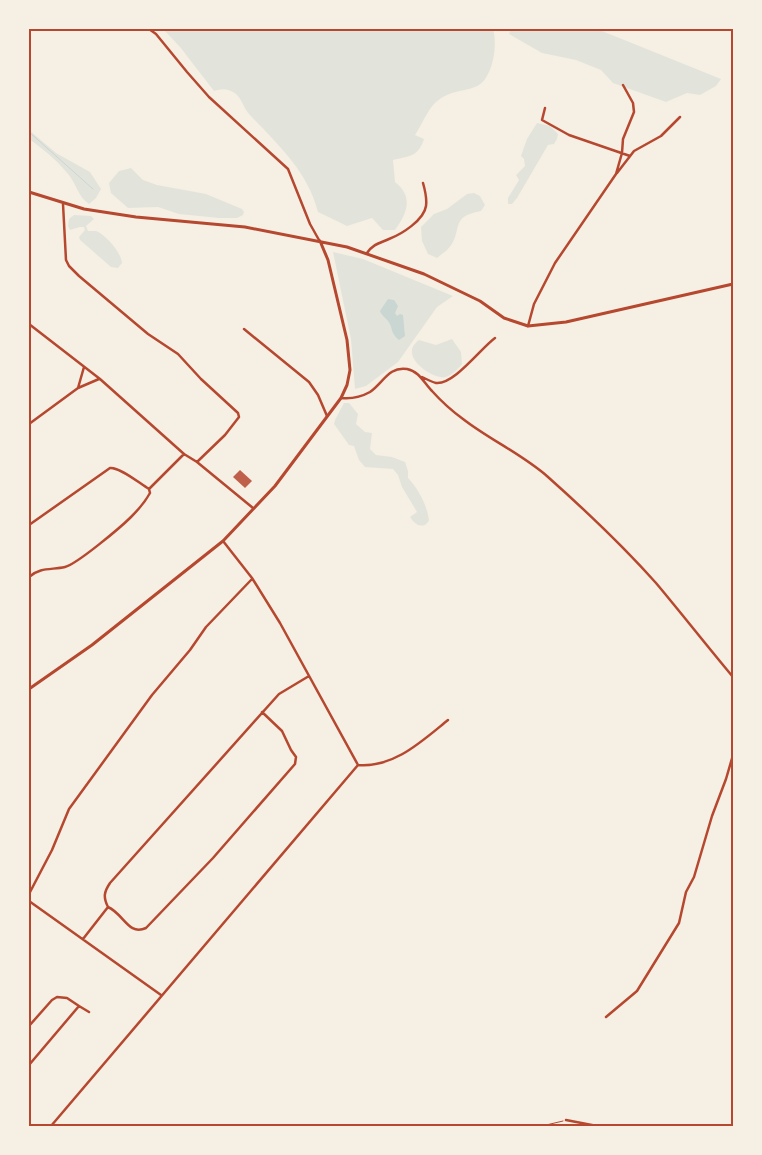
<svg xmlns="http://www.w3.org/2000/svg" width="762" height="1155" font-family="'Roboto Serif',serif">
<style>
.green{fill:#e2e4dc}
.water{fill:#c9d6d2}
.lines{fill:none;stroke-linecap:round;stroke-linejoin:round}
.stream{stroke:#c9d6d2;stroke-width:1}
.building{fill:#bf614a}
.path{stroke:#b5482f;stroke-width:1}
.minor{stroke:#b5482f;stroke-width:2.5}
.tertiary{stroke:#b5482f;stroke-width:3}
.neatline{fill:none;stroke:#b5482f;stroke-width:2}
</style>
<rect width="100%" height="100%" fill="#f6efe4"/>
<path class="green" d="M163,29H493C498,44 493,81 475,87C461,92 448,91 436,102C428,109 421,126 415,135L424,139C418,157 410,156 393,160L395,182C414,197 407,213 395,230H383L372,218L347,226L318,212C307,170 277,144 249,114C243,107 241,96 233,92C226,88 221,89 214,91L180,47Z
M511,29H597L721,79L716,86L700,95L687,93L666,102L613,83L601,70L576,60L542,53L509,34Z
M537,123L550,126L558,134L557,139L554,144L548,145L517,198L512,204H508V198L519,180L516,175L525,166L524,159L521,156L527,139Z
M29,130L56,153L90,172L101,189L96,198L89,204C78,197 76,183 68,174C57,160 43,149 29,139Z
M131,168L143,180L157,185L206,194L242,209L244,212L243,215L237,218H219L179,214L158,207L128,208L111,193L109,183L119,171Z
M474,193L480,196L485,205L481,211C447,217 465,232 447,250C444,253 440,255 437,258L428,254L422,241L421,227L434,214L447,209L467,194Z
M74,215L91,216L94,219L86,226L88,231C91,231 94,231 96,231C106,235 121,252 122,263L118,268L111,267L80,240L79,237L85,230L84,227H80L70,230L68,226L69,219Z
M333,252L363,259L453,296L437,307L398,362L366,386L355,389L351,339Z
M452,339L461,352L462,364C458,369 452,375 446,377C435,381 396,356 419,340L436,345Z
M344,403H349L358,414L356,424L365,432L372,433L370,449L376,455L392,457L405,462L408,471V478C418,488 428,507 429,521L425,525C418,527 414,523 410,517L417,512L402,487L398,475L393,469L365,467L359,460L354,446L349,445L334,424L335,420Z"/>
<path class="water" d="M388,299L394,300L398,306L395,313L397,316L400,314L403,315L405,336L399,340C389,331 394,329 388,321C385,317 382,316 380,311Z"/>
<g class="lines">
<path class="stream" d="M29,132L93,189"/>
</g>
<path class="building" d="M240,470L252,481L245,488L233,477Z"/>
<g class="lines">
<path class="path" d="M542,1126L563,1121"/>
<path class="minor" d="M149,29L156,34L187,72L209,97L288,169L310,224L319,240
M545,108L542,120L569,135L630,156
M617,173L634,151L661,136L680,117
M63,204L66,260L69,266L79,276L148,334L178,354L201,379L238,413L239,417L225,435L197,462
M367,253C373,244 380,243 389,239C402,234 424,220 426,206C427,199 425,190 423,183
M29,324L100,379L184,454L197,462L253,508
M528,326L534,304L555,263L616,174L622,153L623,139L634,112L633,103L623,85
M244,329L309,382L318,395L327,416
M422,377C426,379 432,382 436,383C454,385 481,348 495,338
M78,388L84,367
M341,398C351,399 361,397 370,392C383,383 389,366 407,369C419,371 424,383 432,391C441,401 452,411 463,419C490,440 522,454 548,477C585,510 623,546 656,583C682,614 707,646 733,677
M29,424L78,388L99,379
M29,525L110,468C120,467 139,483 149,489
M29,577C40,567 52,570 65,567C77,564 121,527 131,517C138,510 145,502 150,493L149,489L184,454
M358,765C394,768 422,741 448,720
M29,894L52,850L69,809L152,695L190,650L206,627L252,579
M29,901L161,995
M108,907C124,914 128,936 146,928L213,858L295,764L296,757L291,750L282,731L262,712
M83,939L108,907C103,897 104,892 110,883L279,694L309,676
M79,1006L89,1012
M606,1017L637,991L679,923L686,892L694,877L712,816L726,779L733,755
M29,1026L52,1000L57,997L67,998L79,1006L29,1065
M566,1120L597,1126
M51,1126L358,765L280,623L252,578L223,541"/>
<path class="tertiary" d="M29,192L84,209L136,217L245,227L347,247L424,274L480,301L504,318L528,326L566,322L733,284
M29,689L92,645L223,541L275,486L341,398L347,385L350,370L347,340L328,260L320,241"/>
</g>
<rect width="762" height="1155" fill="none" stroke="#f6efe4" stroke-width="60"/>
<rect x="30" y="30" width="702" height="1095" class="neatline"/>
</svg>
